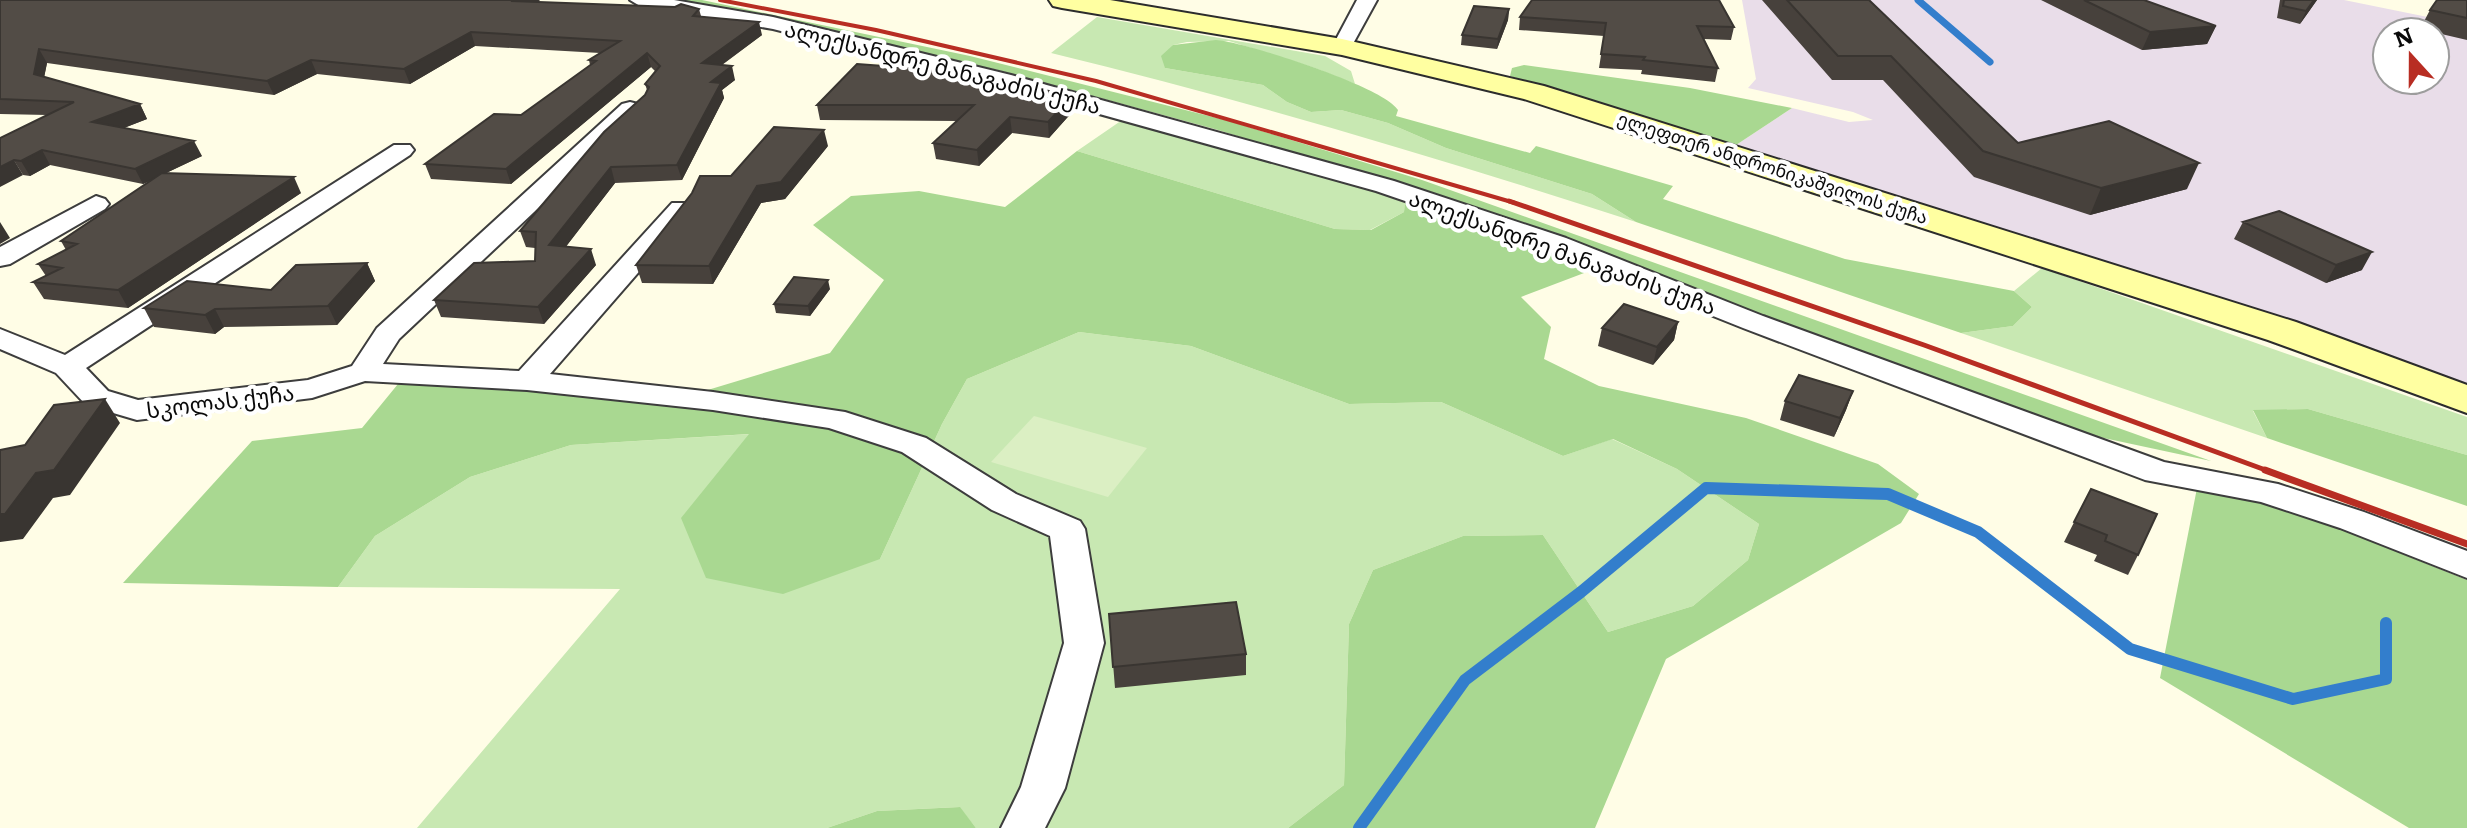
<svg xmlns="http://www.w3.org/2000/svg" width="2467" height="828" font-family="Literata,'Noto Sans Georgian',serif">
<style>
.industrial{fill:#e9dde9;fill-rule:evenodd}
.green{fill:#c8e8b2}
.forest{fill:#a9d891}
.pitch{fill:#dbefc3}
.lines{fill:none;stroke-linecap:round;stroke-linejoin:round}
.stream-far1{stroke:#337ecc;stroke-width:7}
.stream{stroke:#337ecc;stroke-width:12}
.minor-casing{stroke:#3d3d3d;stroke-width:4}
.secondary-casing{stroke:#2c2c2c;stroke-width:4}
.minor{fill:#fff;fill-rule:evenodd}
.secondary{fill:#ffffa1;fill-rule:evenodd}
.rail-far2{stroke:#b82d23;stroke-width:4}
.rail-far1{stroke:#b82d23;stroke-width:5}
.rail{stroke:#b82d23;stroke-width:7}
.wall{fill:#47413c}
.shaded-wall{fill:#393531}
.building{fill:#524c46;stroke:#393531;stroke-width:2}
.labels{text-anchor:middle;dominant-baseline:central;stroke-width:8;stroke-linejoin:round;paint-order:stroke}
.far-street-label{font-size:18px;fill:#0a0a0a;stroke:#fff}
.street-label{font-size:22px;fill:#0a0a0a;stroke:#fff}
</style>
<rect width="100%" height="100%" fill="#fffde6"/>
<path class="industrial" d="M1742,0H2344L2467,25V383L1736,145L1792,108L1849,122L1873,120L1853,112L1748,88L1756,79ZM2387,32H2435V80H2387Z"/>
<path class="green" d="M1097,17L1325,56L1351,71L1355,84L1315,68L1229,41L1187,42L1173,45L1165,68L1263,85L1287,102L1311,112L1341,110L1388,123L1446,148L1592,194L1636,222C1442,159 1249,101 1051,53Z
M1128,116L1405,201L1404,212L1370,230L1335,229L1077,151Z
M2042,268L2467,417V455L2308,409L2253,411L2267,438L1961,333L2013,326L2032,307L2014,291Z
M1079,332L1191,346L1349,404L1441,402L1563,456L1612,439L1677,469L1759,524L1748,560L1693,606L1608,632L1543,535L1463,536L1373,570L1349,624L1344,785L1288,828H976L959,807L877,811L827,828H417L620,589L338,587L375,536L470,477L571,445L751,434L724,470L880,559L942,424L967,379Z"/>
<path class="forest" d="M658,0H702L970,56L1229,121L1422,180L2211,461L2043,425L1463,206L1218,130L998,70L783,23Z
M1216,40C1245,42 1385,87 1398,110L1396,116L1530,153L1536,146L1673,186L1663,199L1845,259L2014,291L2032,307L2013,326L1961,333L1636,222L1592,194L1446,148L1388,123L1341,110L1311,112L1287,102L1263,85L1165,68L1161,56L1173,45Z
M1524,65L1690,88L1792,108L1736,145L1510,76L1512,68Z
M1077,151L1335,229L1371,230L1404,212L1405,201L1546,249L1592,270L1521,297L1551,327L1544,359L1599,386L1746,418L1878,464L1919,494L1901,523L1666,659L1595,828H1288L1344,785L1349,624L1373,570L1463,536L1543,535L1608,632L1693,606L1748,560L1759,524L1677,469L1613,439L1563,456L1441,402L1349,404L1191,346L1079,332L967,379L942,424L880,559L783,594L706,578L681,518L749,434L571,445L470,477L375,536L338,587L123,583L252,441L362,428L398,384L511,388L658,405L830,353L884,280L813,225L851,196L919,191L1005,207Z
M2308,409L2467,455V506L2267,438L2253,410Z
M2197,488L2263,498L2467,580V828H2409L2160,678Z
M960,807L976,828H827L877,811Z"/>
<path class="pitch" d="M1034,416L1147,448L1108,497L991,462Z"/>
<g class="lines">
<path class="stream-far1" d="M1918,0L1990,62"/>
<path class="stream" d="M1359,828L1465,680L1581,592L1706,488L1888,494L1978,532L2130,649L2293,699L2386,679V623"/>
<g class="minor-casing">
<path id="minor" d="M630,0H674L773,17L1011,75L1394,181L1566,238L1763,316L2164,462L2278,484L2364,512L2467,551V578L2340,528L2261,502L2145,480L1743,328L1548,250L1376,191L995,85L773,29L640,6Z
M1357,0H1377L1349,51H1335L1332,47Z
M630,102L638,104L641,109L638,114L399,339L383,364L519,371L672,203H690L694,208L690,213L550,374L713,392L845,412L926,438L1016,494L1080,521L1085,529L1104,643L1065,788L1045,828H1001L1021,787L1064,643L1050,536L992,510L902,452L829,428L713,410L527,390L365,381L312,398L137,420L86,405L56,373L0,349V329L65,355L394,145H410L414,150L410,155L86,368L108,391L138,400L308,380L352,366L377,328L622,104Z
M96,196L105,199L109,204L105,209L10,264L0,266V247Z"/>
</g>
<g class="secondary-casing">
<path id="secondary" d="M1049,0H1110L1342,39L1544,86L2296,322L2467,385V413L2268,340L1524,99L1342,55L1062,8L1053,6Z"/>
</g>
<use href="#minor" class="minor"/>
<use href="#secondary" class="secondary"/>
<path class="rail-far2" d="M720,0L876,30L1096,81L1515,203"/>
<path class="rail-far1" d="M1509,201L1924,345L2271,472"/>
<path class="rail" d="M2265,470L2467,544"/>
</g>
<path class="wall" d="M0,0H540L537,2L699,9L701,16L762,35L722,65L735,80L722,90L724,98L682,180L615,183L566,246L596,265L544,324L441,317L434,300L535,261V248L526,247L520,231L645,95L647,90L645,84L656,72L651,67L511,184L431,179L425,164L521,115L590,65L589,60L600,53L475,46L410,84L317,74L274,95L47,63L44,77L140,104L147,119L124,128L202,156L166,173L301,193L128,308L44,299L33,282L46,276L38,264L66,250L61,241L152,180L143,184L50,165L30,176L23,175L0,138L47,115L0,114Z
M1762,0H1869L2018,143L2187,189L2090,215L1974,177L1883,80H1832Z
M2041,0H2144L2216,26L2207,44L2142,50Z
M2280,0H2317L2300,24L2277,18Z
M2467,0V40L2420,29L2430,10Z
M1509,9L1508,20L1497,49L1461,45L1462,35Z
M1520,17L1734,27L1731,40L1704,39L1718,68L1715,82L1641,74L1642,70L1599,68L1604,36L1519,30Z
M951,71L952,74L1022,84V87L1074,110L1049,138L1012,133L979,166L936,159L933,143L958,121L820,120L817,105Z
M828,146L785,199L761,203L713,284L642,283L636,265Z
M2243,222L2362,270L2326,283L2234,239Z
M367,263L375,281L337,325L224,327L215,334L154,327L144,308L271,290Z
M830,289L810,316L776,313L774,304Z
M1678,322L1674,340L1653,365L1598,346L1602,328Z
M1853,391L1846,410L1834,437L1780,420L1785,401Z
M2091,489L2138,555L2128,575L2094,561L2097,555L2064,542Z
M1109,614L1246,654V675L1115,688Z"/>
<path class="shaded-wall" d="M513,0H540L515,14Z
M2314,0H2317L2300,24L2306,11Z
M1509,9L1508,20L1497,49L1498,39Z
M759,22L762,35L705,77L702,63Z
M2216,26L2207,44L2142,50L2150,32Z
M471,32L475,46L410,84L404,69Z
M39,49L47,63L42,88L34,74Z
M647,53L651,67L511,184L506,169Z
M311,60L317,74L274,95L267,81Z
M732,66L735,80L722,90L724,98L682,180L677,165L711,82Z
M1073,95L1074,110L1049,138L1048,122Z
M140,104L147,119L100,137L92,122Z
M1010,117L1012,133L979,166L977,150Z
M824,130L828,146L785,199L761,203L713,284L709,266L757,186Z
M194,141L202,156L143,184L135,169Z
M42,150L50,165L30,176L21,161Z
M14,160L23,175L0,187V167Z
M2199,163L2187,189L2090,215L2101,188Z
M611,167L615,183L555,261L549,245Z
M294,177L301,193L128,308L118,290Z
M0,222L10,238L0,244Z
M591,249L596,265L544,324L538,307Z
M2372,252L2362,270L2326,283L2336,265Z
M367,263L375,281L337,325L328,306Z
M828,280L830,289L810,316L808,306Z
M215,309L224,327L215,334L205,315Z
M1678,322L1674,340L1653,365L1657,347Z
M1853,391L1846,410L1834,437L1840,418Z
M105,399L120,423L70,495L53,498L23,539L0,542V514L36,473Z"/>
<path class="building" d="M0,0H513L511,1L675,7L681,4L699,9L693,16L759,22L702,63L732,66L711,82L721,83L677,165L611,167L549,245L591,249L538,307L434,300L474,263L535,261L536,232L520,231L604,132L645,95L649,87L645,84L660,66L647,53L506,169L425,164L494,114L521,115L596,61L589,60L620,41L471,32L404,69L311,60L267,81L39,49L34,74L140,104L92,122L194,141L135,169L42,150L21,161L14,160L0,167V138L74,102L0,99Z
M1532,0H1719L1734,27L1697,26L1718,68L1643,60L1645,57L1601,54L1606,23L1520,17Z
M1787,0H1869L2018,143L2109,121L2199,163L2101,188L1983,151L1891,56H1838Z
M2084,0H2144L2216,26L2150,32Z
M2284,0H2314L2306,11L2283,6Z
M2437,0H2467V18L2430,10Z
M1474,6L1509,9L1498,39L1462,35Z
M857,64L951,71L946,74L1022,84L1019,86L1073,95L1048,122L1010,117L977,150L933,143L974,105H817Z
M774,127L824,130L781,182L757,186L709,266L636,265L692,193L700,176H731Z
M162,173L294,177L118,290L33,282L62,268L38,264L77,244L61,241Z
M2279,211L2372,252L2336,265L2243,222Z
M367,263L328,306L215,309L205,315L144,308L187,281L271,290L296,265Z
M794,277L828,280L808,306L774,304Z
M1624,304L1678,322L1657,347L1602,328Z
M1799,375L1853,391L1840,418L1785,401Z
M105,399L54,470L36,473L5,514H0V450L25,445L54,405Z
M2091,489L2157,514L2138,555L2105,541L2107,535L2074,522Z
M1236,602L1246,654L1113,667L1109,614Z"/>
<g class="labels">
<g class="far-street-label">
<text transform="translate(1773 167) rotate(18)">ელეფთერ ანდრონიკაშვილის ქუჩა</text>
</g>
<g class="street-label">
<text transform="translate(943 66) rotate(14)">ალექსანდრე მანაგაძის ქუჩა</text>
<text transform="translate(1563 251) rotate(20)">ალექსანდრე მანაგაძის ქუჩა</text>
<text transform="translate(220 400) rotate(-7)">სკოლას ქუჩა</text>
</g>
</g>
<g transform="translate(2411 56) rotate(339)"><circle r="38" fill="#ffffff" stroke="#9d9d9d" stroke-width="2"/>
<path d="M0-6L14 30L0 20L-14 30Z" fill="#b82d23"/>
<text y="-12" font-size="22" font-weight="bold" text-anchor="middle" fill="#0a0a0a">N</text>
</g>
</svg>
